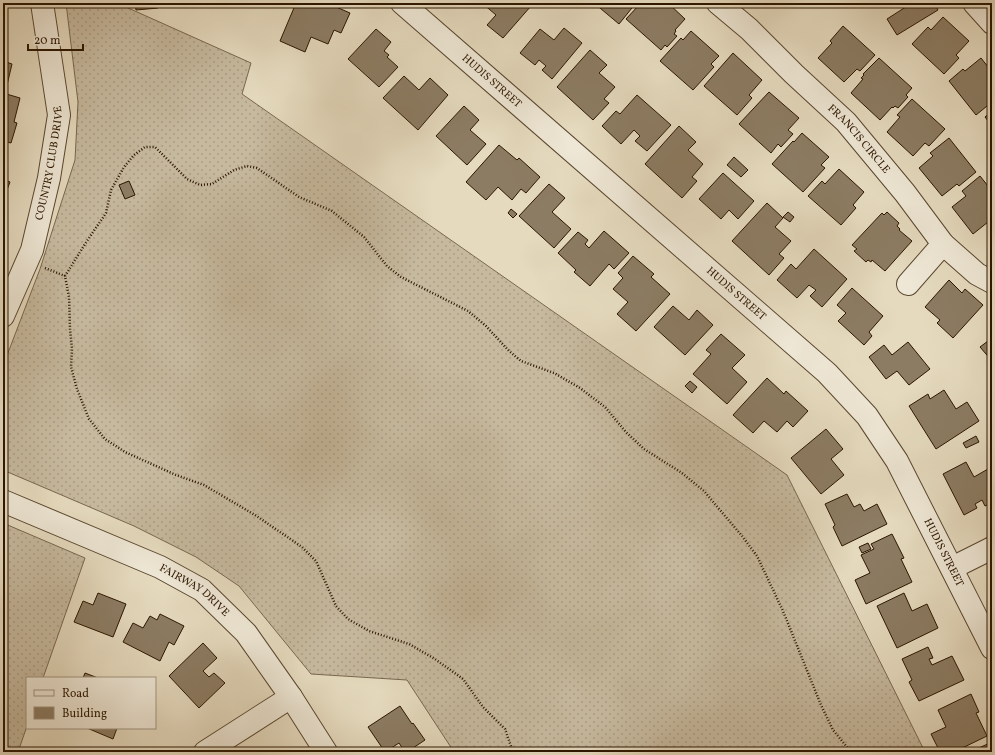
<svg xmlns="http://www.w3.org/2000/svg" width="995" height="755" font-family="Vollkorn,serif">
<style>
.grass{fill:url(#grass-dots);stroke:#79684f}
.building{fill:#8c7c63;stroke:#2c1600}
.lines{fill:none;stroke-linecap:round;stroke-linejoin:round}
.minor-casing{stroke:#5a4730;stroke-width:24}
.path{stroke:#2c1600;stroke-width:2.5;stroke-dasharray:1 2;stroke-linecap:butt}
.minor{stroke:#eee7d5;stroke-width:22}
.labels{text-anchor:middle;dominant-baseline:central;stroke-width:4;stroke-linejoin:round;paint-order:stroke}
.street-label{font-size:11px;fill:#2c1600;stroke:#eee7d5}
</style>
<defs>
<pattern id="grass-dots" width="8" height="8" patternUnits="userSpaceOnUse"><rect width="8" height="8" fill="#c6b99e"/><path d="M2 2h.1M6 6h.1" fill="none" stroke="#aa9e86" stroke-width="1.8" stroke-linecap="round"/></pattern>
</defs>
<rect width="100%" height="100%" fill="#e5dabe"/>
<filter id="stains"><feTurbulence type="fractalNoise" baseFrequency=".005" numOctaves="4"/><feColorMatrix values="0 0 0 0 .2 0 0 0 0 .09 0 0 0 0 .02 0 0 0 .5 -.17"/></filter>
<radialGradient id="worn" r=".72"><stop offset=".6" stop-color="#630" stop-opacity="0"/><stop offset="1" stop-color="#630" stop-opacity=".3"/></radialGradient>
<path class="grass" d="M66,3H117L251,63L242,94L787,475L925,752H454L407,680L311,674L239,586L196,557L134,526L3,470V366L40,269L75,160L78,102Z
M3,523L85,558L43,678H27V726L18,752H3Z"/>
<path class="building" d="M135,3H158V8L136,10Z
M296,3H318L322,5V3H327L350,13L341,33L334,30L328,44L311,37L305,52L280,41Z
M482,3H528L531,6L503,38L487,25L496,15Z
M594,3H636L619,24Z
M645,3H668L685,19L675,30L676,31L674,34L677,36L667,47L665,45L661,50L626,19L639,5L640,6Z
M912,3H934L938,10L897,35L887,19Z
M943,17L969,41L956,55L959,58L944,74L912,44L928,27L931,30Z
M843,26L875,55L860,71L857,69L844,82L818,58L832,43L830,41Z
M564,28L582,43L552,79L542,70L546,66L539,60L535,65L520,53L540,29L554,40Z
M376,29L391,42L384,51L389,55L387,57L398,67L379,87L348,59Z
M691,31L719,56L711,64L714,67L693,90L660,61L681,38L683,40Z
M590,50L607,65L599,73L615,87L604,99L609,103L593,120L557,87Z
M733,53L762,80L749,95L752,98L737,115L704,86Z
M879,58L912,88L906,95L908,97L898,108L895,106L893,108L892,107L880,120L851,93L863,79L861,78L864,75L863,74Z
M981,58L992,72V97L990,98L992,102L976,115L949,81L963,69L965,71Z
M3,61L12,64L7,85L3,84Z
M404,76L419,90L430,78L448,95L418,130L383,98Z
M769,92L799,118L788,130L793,134L781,147L778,144L771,153L739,124Z
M3,93L20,98L14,122L17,123L11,143L3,141Z
M637,95L671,125L647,151L635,141L640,136L634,130L621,144L602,126L616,111L620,114Z
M912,99L945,129L929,146L925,143L913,156L887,132L900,117L897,115Z
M464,106L479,120L470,130L486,144L467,165L436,136Z
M992,111V126L985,117Z
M679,126L696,142L688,150L703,164L692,177L697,181L682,198L645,164Z
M802,133L829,157L821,165L825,168L803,192L772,164L793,141L794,142Z
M949,138L976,172L959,186L957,184L942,196L919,168L933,156L930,153Z
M499,145L517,160L519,158L540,177L526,193L521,189L512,200L498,187L486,200L466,182Z
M734,157L748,170L741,177L727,165Z
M839,169L864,192L853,205L856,208L841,225L808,196L822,181L825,184Z
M723,173L754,201L738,219L729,210L721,219L699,199Z
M980,176L992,191V223L990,225L988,222L973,234L952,207L966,196L962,191Z
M3,179L10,182L3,200Z
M129,181L135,195L125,199L119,185Z
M549,184L565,198L552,212L571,229L554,248L519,216Z
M767,203L783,218L775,227L791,241L779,254L784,258L769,275L732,241Z
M511,209L517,214L513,218L508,213Z
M788,212L794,217L790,222L783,217Z
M887,212L899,223L897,226L900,229L899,230L912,241L885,271L872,260L871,262L868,260L866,262L854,251L857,249L852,245L882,213L884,215Z
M604,231L629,253L614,269L609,264L590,286L574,272L576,270L558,253L578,232L588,240L585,244L589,248Z
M814,249L847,279L822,307L810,296L816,290L809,285L797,298L777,280L791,264L796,269Z
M633,256L654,274L651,277L670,294L636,331L617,314L628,302L613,289L623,278L618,273Z
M949,280L962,293L965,289L983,305L953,338L937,323L940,320L925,307Z
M852,288L883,316L869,332L872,336L864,345L838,321L846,313L837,305Z
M673,306L689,320L697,310L713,325L685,355L654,327Z
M721,334L745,355L732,368L747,382L727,404L693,374L711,354L706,350Z
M992,338V361L980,347Z
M908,342L930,369L909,385L897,371L886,379L869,357L884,345L892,355Z
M767,378L784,394L786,391L808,411L793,427L787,421L777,432L764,421L753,433L733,415Z
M690,381L697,387L692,393L685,386Z
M944,390L956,409L967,402L979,421L936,449L909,406L928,394L930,399Z
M826,429L843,449L831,459L844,475L821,494L791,458Z
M976,436L979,442L966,448L963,443Z
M966,462L974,477L988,469L992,476V503L985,506L982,500L975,504L977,508L964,515L943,474Z
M847,494L854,507L860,504L864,511L877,504L887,524L842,546L833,527L835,525L825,504Z
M892,534L904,558L901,559L912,582L866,604L855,580L870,573L861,555L874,549L871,544Z
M868,543L871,549L862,553L859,547Z
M98,593L126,604L113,637L74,622L83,601L93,605Z
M904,593L912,611L927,604L938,628L897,648L877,606Z
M160,614L184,626L174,645L169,642L160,661L123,642L133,623L143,628L150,616L157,620Z
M203,643L217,658L203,671L209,677L214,673L225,683L199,708L169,676Z
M928,647L933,658L929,659L932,665L952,656L964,680L919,701L909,682L912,680L902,659Z
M85,673L98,678H83Z
M971,694L979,712L976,713L987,736L954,752H940L931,734L946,727L938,710Z
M400,706L412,724L413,723L425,740L407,752H405L399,743L385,752L368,727Z
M87,728H117L113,739Z
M992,742V752H970Z"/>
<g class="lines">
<g class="minor-casing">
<g id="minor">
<path id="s1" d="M402,3L827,373L867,416L897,461L992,648"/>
<path id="s2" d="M718,3L749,29L794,74L846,122L905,193L943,244L977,274L992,282"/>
<path d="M974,3L992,23"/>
<path d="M908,284L943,244"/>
<path id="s3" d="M3,316L32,250L49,178L59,115L42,3"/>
<path id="s4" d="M3,501L160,567L202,590L246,633L291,697L326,752"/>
<path d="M952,568L992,548"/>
<path d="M205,752L291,697"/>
</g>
</g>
<path class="path" d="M3,251L8,253
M45,268L65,276
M513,752L505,729L483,707L463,679L435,659L409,644L369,631L348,619L336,606L316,561L302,547L255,515L204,485L176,475L125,452L105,439L89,419L77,389L71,367L72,349L70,329L69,297L65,276L85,244L106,213L111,190L124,167L134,155L145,147H155L187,179L200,185L212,184L234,170L247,166L257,168L299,197L332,211L364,237L387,266L401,277L468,311L486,326L509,351L521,361L554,373L580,388L605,407L626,432L644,449L682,473L704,491L742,536L757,556L783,611L821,705L833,730L851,752"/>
<use href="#minor" class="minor"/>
</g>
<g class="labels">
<g class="street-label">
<text stroke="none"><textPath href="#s1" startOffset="119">HUDIS STREET</textPath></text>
<text stroke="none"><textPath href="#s2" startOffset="196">FRANCIS CIRCLE</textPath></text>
<text stroke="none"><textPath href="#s3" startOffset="161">COUNTRY CLUB DRIVE</textPath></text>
<text stroke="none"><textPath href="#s1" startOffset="443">HUDIS STREET</textPath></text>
<text stroke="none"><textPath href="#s1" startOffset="779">HUDIS STREET</textPath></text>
<text stroke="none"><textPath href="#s4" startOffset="212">FAIRWAY DRIVE</textPath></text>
</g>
</g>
<rect width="995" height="755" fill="none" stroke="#e5dabe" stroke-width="16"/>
<rect x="4" y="4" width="987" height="747" fill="none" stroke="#2c1600" stroke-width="2"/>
<rect x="8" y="8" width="979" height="739" fill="none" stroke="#2c1600"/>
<rect x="26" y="677" width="130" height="52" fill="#eee7d5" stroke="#a09380"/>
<rect x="34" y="690" width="20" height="6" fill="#eee7d5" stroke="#a09380"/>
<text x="62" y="697" font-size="12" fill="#2c1600">Road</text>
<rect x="34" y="707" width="20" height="12" fill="#8c7c63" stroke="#a09380"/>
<text x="62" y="717" font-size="12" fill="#2c1600">Building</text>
<path d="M28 44v6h55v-6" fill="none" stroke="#2c1600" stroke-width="2"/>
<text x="34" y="44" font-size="12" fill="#2c1600" stroke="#eee7d5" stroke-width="3" paint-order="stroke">20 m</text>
<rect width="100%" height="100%" filter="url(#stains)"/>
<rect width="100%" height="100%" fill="url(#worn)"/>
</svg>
